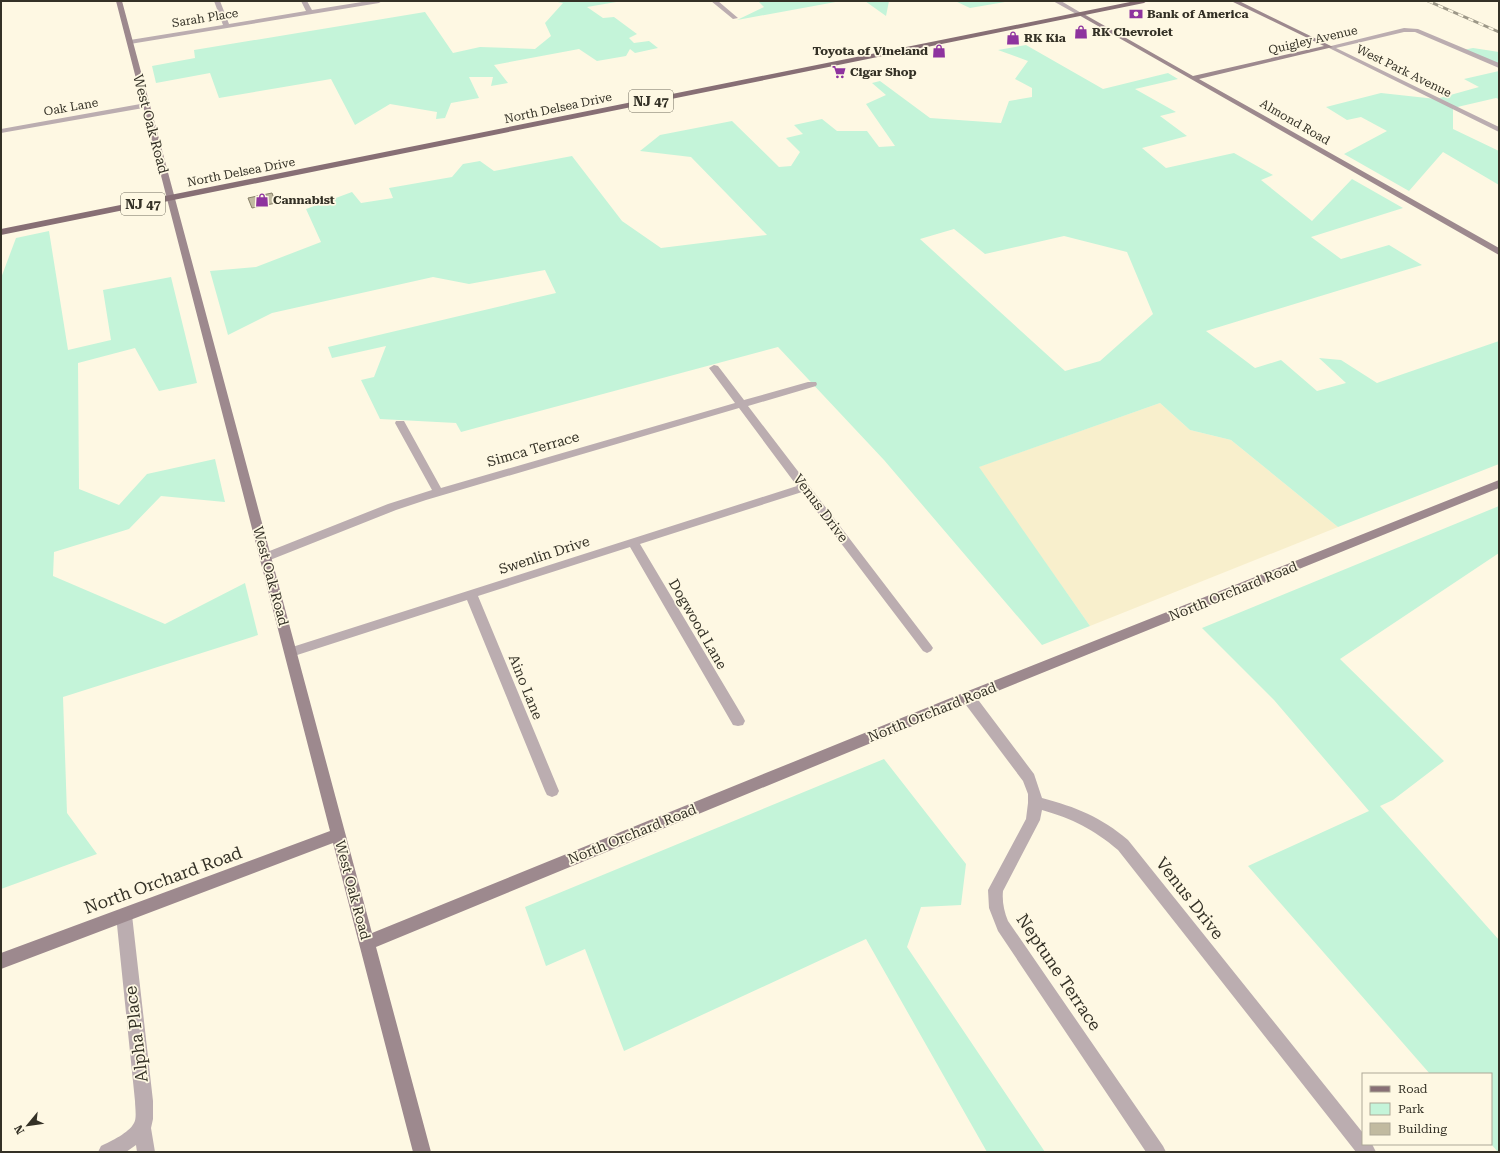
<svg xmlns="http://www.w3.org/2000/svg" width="1500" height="1153" font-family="'Roboto Serif',serif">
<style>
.built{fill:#f8efcc}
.green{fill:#c4f4d9;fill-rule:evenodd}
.building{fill:#c1baa0;stroke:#867f67}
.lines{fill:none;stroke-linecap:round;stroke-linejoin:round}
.street{fill:#bbadb0;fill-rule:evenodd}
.secondary{fill:#9d898e;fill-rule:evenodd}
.primary{fill:#876f75;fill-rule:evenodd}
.rail-casing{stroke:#9d9888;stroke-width:3}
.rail{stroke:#fef8e3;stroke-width:2;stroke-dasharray:5.5;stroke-linecap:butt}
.labels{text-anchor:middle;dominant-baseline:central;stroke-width:3.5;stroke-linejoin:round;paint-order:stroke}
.far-poi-label{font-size:12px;font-weight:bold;fill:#343126;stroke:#fef8e3;text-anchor:start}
.far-street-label{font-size:12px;fill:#343126;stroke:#fef8e3}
.shield{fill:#fef8e3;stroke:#716d5f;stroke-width:1}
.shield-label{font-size:13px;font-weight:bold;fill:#343126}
.street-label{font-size:14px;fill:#343126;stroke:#fef8e3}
.near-street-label{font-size:17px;fill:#343126;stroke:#fef8e3}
</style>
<rect width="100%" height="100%" fill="#fef8e3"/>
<path class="built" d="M1160,403L1190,430L1231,440L1338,527L1090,626L978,467Z"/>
<path class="green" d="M552,1H622L587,7L603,18L614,17L637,34L629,38L634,43L649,41L658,48L635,53L630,49L626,56L597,61L579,49L494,65L508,83L491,86L493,77H469L479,98L451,103L445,118L436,119L437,112L390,104L355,125L331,79L219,98L210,73L156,83L152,66L195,58L194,50L425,12L453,53L480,47L535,49L551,36L545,23L563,3Z
M758,1H841L737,20L764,7Z
M865,1H889L886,16Z
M955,1H1004L1005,2L970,8Z
M1026,45L1103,89L1168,73L1178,79L1135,89L1176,112L1160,116L1187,136L1142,148L1166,168L1234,153L1273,175L1261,180L1312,221L1352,179L1403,208L1311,237L1341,259L1389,245L1422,265L1206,331L1255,368L1281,360L1317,391L1346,383L1319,358L1341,360L1377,383L1499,341V464L1338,527L1231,440L1190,430L1160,403L979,467L1090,626L1042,645L884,460L778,347L461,432L456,423L380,419L361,380L374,377L386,346L332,358L328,347L556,293L545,270L469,284L433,277L272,313L228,335L210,271L256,267L321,242L306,209L352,192L361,203L393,198L389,188L452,177L463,164L480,161L494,171L572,156L622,221L661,248L767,235L691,157L640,151L660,135L732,121L779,167L791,166L800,152L786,138L803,134L794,125L822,119L837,131H867L879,147L895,146L866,104L886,95L872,83L880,81L930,118L1001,123L1009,101L1032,97V88L1015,79L1028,61L998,50ZM954,229L985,254L1064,236L1127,252L1153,314L1100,361L1065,371L920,239Z
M1473,48L1499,52V67L1463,50Z
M1499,71V99L1496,98L1453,108V129L1499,151V185L1443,152L1409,191L1344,154L1387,131L1361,117L1347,120L1326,107L1381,93L1436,99L1479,87L1464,79Z
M49,231L68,350L111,340L103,290L171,277L197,383L159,391L135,348L78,363L79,489L119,505L147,474L215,459L225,502L161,496L129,529L54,552L53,576L165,624L245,583L258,635L63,697L67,813L97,854L1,889V278L16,238Z
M1499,506V553L1340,659L1444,761L1393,800L1380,806L1499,940L1498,1152L1491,1144V1074H1430L1248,866L1369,811L1274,700L1202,628Z
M884,759L966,864L961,905L921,907L907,947L1045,1152H987L866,939L624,1051L585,949L546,966L525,907Z"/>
<path class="building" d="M272,193L276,203L252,208L248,198Z"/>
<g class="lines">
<path class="street" d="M214,1H220L229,24L306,11L301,1H307L312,10L368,1H382L379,3L130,44L127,42L130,40L223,25Z
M711,1H718L738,18L733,19Z
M1053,1H1061L1083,14L1078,15Z
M1404,28L1418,29L1499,63V68L1415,32H1404L1336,48L1499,127V132L1327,47Z
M146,103L150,105L149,107L1,133V129Z
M714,365L718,366L744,400L808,382H816L817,384L816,386L748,406L931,645L933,648L931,651L927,653L923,651L802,492L640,544L743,717L745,721L743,725L738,726L733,725L630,547L478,596L559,791L557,795L552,797L547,795L545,791L467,600L291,657L286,655L285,652L286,649L797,486L739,408L426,500L396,510L270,560L266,561L262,560L260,557L262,554L388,504L432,490L395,423L396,421H404L441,488L735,403L709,368Z
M968,692L973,693L1034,774L1042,798C1076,807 1101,817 1128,840L1363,1133V1144H1372L1376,1152H1356L1118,850C1093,829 1073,819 1042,810L1040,820L1003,891C1002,902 1004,911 1008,921L1163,1146L1166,1152H1146L998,931L989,908L988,890L1026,819L1028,803V794L1023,781L963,701L961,697L963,693Z
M124,908L129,910L132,915L153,1101V1119L151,1128L155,1152H137L136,1145L126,1152H98L101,1146C111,1141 129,1133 134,1123C137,1118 135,1107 135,1101L116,915L119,910Z"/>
<path class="secondary" d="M116,1H122L372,933L963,693L1499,480V488L973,701L376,947L431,1152H413L333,843L1,969V953L330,831Z
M1231,1H1239L1333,47L1199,79L1499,248V255L1077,14L1082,13L1193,76L1324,46Z"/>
<path class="primary" d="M1135,1H1147L1144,3L1,235V229Z"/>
<g class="rail-casing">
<path id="rail" d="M1428,1L1499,32"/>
</g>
<use href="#rail" class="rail"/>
</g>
<defs>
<g id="bank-bare" transform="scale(1.08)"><path d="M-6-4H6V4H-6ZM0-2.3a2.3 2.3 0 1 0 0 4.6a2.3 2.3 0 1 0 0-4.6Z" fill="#8e339e" stroke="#fef8e3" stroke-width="2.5" paint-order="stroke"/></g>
<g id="shop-bare" transform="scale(1.08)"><path d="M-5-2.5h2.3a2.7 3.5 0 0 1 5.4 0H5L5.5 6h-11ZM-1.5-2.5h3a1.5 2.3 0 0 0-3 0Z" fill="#8e339e" stroke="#fef8e3" stroke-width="2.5" paint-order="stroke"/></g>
<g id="supermarket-bare" transform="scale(1.08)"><path d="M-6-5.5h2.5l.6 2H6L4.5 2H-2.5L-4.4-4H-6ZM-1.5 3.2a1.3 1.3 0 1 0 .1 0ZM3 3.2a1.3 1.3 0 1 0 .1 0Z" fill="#8e339e" stroke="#fef8e3" stroke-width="2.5" paint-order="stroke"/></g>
</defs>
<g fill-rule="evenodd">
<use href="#bank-bare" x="1136" y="14"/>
<use href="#shop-bare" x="1081" y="32"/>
<use href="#shop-bare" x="1013" y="38"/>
<use href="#shop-bare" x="939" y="51"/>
<use href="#supermarket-bare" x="839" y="72"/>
<use href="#shop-bare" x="262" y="200"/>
</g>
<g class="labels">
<g class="far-poi-label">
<text x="1147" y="14">Bank of America</text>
<text x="1092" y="32">RK Chevrolet</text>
<text x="1024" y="38">RK Kia</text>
<text x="928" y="51" text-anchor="end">Toyota of Vineland</text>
<text x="850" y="72">Cigar Shop</text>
<text x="273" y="200">Cannabist</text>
</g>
<g class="far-street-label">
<text transform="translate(205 18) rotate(-9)">Sarah Place</text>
<text transform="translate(1313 40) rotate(-13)">Quigley Avenue</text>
<text transform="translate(1404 71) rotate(26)">West Park Avenue</text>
<text transform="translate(71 107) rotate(-10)">Oak Lane</text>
<text transform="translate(558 108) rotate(-12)">North Delsea Drive</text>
<text transform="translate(1295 122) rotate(30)">Almond Road</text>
<text transform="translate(241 172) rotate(-11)">North Delsea Drive</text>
</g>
<g class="shield">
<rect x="629" y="90" width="44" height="22" rx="3"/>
<rect x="121" y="193" width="44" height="22" rx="3"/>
</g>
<g class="shield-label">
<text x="651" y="101">NJ 47</text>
<text x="143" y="204">NJ 47</text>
</g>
<g class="street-label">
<text transform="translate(151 124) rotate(75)">West Oak Road</text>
<text transform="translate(533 449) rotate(-16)">Simca Terrace</text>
<text transform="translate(821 508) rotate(53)">Venus Drive</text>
<text transform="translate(544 555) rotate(-18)">Swenlin Drive</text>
<text transform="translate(271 576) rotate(75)">West Oak Road</text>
<text transform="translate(1233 591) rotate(-22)">North Orchard Road</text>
<text transform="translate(698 624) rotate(60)">Dogwood Lane</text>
<text transform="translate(526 687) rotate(68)">Aino Lane</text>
<text transform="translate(932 712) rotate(-22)">North Orchard Road</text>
<text transform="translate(632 834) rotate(-22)">North Orchard Road</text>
<text transform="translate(353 890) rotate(75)">West Oak Road</text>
</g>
<g class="near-street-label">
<text transform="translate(163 880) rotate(-20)">North Orchard Road</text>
<text transform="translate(1190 898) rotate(52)">Venus Drive</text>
<text transform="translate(1059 972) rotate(56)">Neptune Terrace</text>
<text transform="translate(136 1034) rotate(-97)">Alpha Place</text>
</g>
</g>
<rect width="1500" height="1153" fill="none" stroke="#343126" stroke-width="4"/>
<rect x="1362" y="1073" width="130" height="72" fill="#fef8e3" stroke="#ada897"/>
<rect x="1370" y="1086" width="20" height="6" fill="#876f75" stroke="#ada897"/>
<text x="1398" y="1093" font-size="12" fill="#343126">Road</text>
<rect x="1370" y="1103" width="20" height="12" fill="#c4f4d9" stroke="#ada897"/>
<text x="1398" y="1113" font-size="12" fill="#343126">Park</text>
<rect x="1370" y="1123" width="20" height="12" fill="#c1baa0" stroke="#ada897"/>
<text x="1398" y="1133" font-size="12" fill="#343126">Building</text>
<g transform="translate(28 1125) rotate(241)" stroke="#fef8e3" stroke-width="3" paint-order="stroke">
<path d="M0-3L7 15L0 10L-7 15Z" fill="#343126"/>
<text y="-6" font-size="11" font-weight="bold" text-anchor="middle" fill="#343126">N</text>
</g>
</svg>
